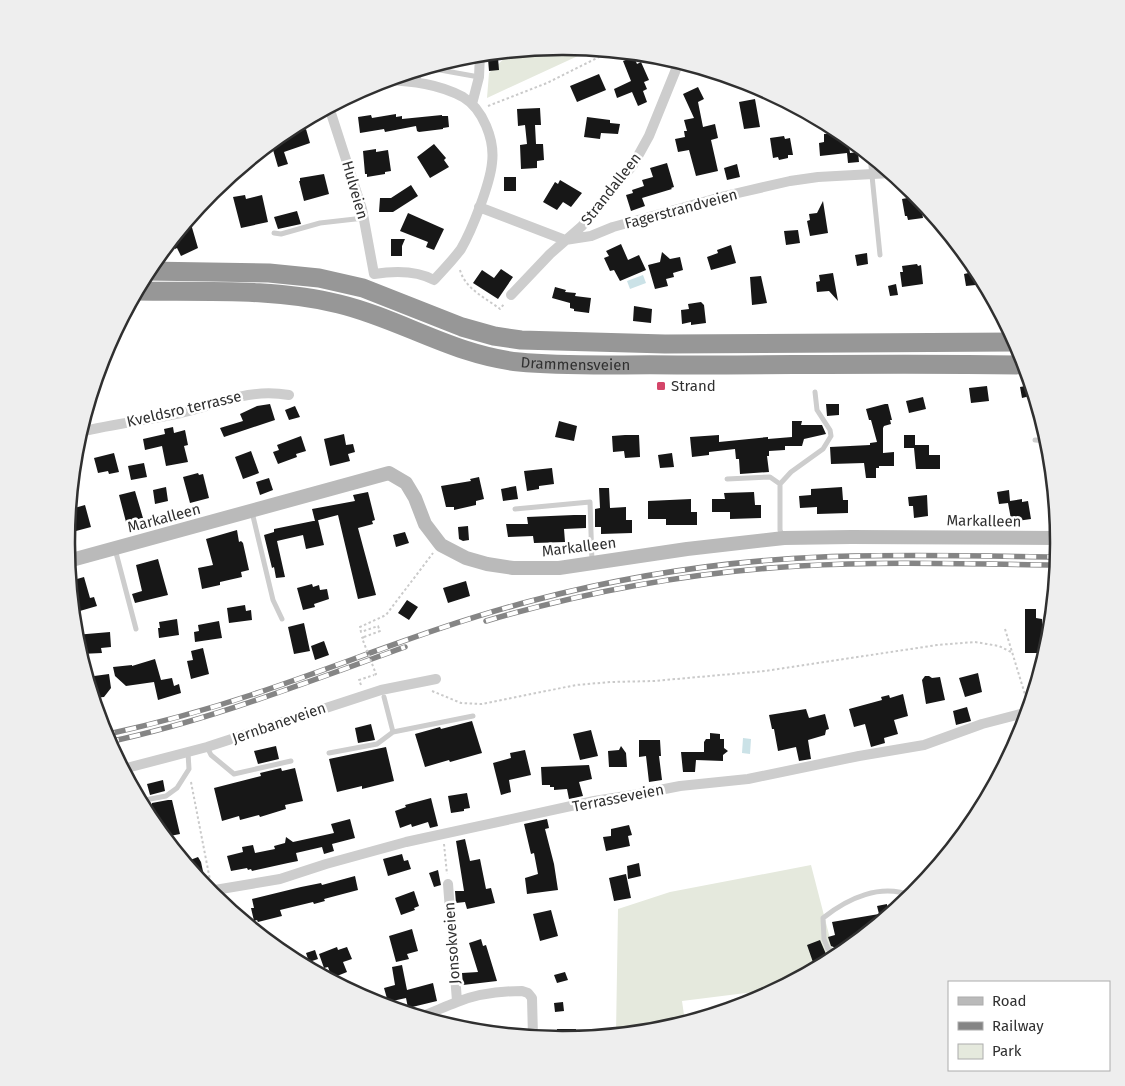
<svg xmlns="http://www.w3.org/2000/svg" width="1125" height="1086" font-family="'Fira Sans',sans-serif">
<style>
.green{fill:#e5e9dd}
.water{fill:#cbe2e7}
.building{fill:#171717}
.lines{fill:none;stroke-linecap:round;stroke-linejoin:round}
.path{stroke:#cacaca;stroke-width:2;stroke-dasharray:2.5 2.5;stroke-linecap:butt}
.lane{stroke:#cdcdcd;stroke-width:5}
.street{stroke:#cdcdcd;stroke-width:10}
.secondary{stroke:#bababa;stroke-width:14}
.highway{stroke:#979797;stroke-width:19}
.rail-casing{stroke:#858585;stroke-width:5.5}
.rail{stroke:#fff;stroke-width:4;stroke-dasharray:11;stroke-linecap:butt}
.path-bridge{stroke:#cacaca;stroke-width:2;stroke-dasharray:2.5 2.5;stroke-linecap:butt}
.poi-dot{fill:#d44569;stroke:#fff;stroke-width:2}
.labels{text-anchor:middle;dominant-baseline:central;stroke-width:5;stroke-linejoin:round;paint-order:stroke}
.street-label{font-size:15px;fill:#303030;stroke:#fff}
.poi-label{font-size:15px;fill:#303030;stroke:#fff;text-anchor:start}
.rim{fill:none;stroke:#303030;stroke-width:2.5}
</style>
<rect width="100%" height="100%" fill="#fff"/>
<path class="green" d="M563,46L593,49L487,98L489,73L512,51Z
M811,865L835,958L778,989L682,1001L685,1022L659,1030L616,1034L618,909L670,892Z"/>
<path class="water" d="M643,275L646,283L630,289L627,281Z
M743,738L751,739L750,754L742,753Z"/>
<path class="building" d="M634,57L637,64L641,62L649,80L644,82L647,89L643,91L647,102L638,106L632,92L617,98L614,89L631,81L623,61Z
M498,58L499,70L489,71L488,59Z
M599,74L606,90L577,102L570,86Z
M698,87L704,99L698,102L703,127L715,124L718,138L711,140L718,171L696,176L689,150L678,152L675,139L685,137L684,131H687L684,120L694,118L683,94Z
M755,99L760,127L744,129L739,102Z
M540,108L541,125H535L536,144H543L544,160L537,161V168L521,169L520,145L527,144L525,125L518,126L517,109Z
M396,114V117L402,116V119L442,115V116H448L449,127L443,128V129L419,132L417,131L416,126L385,132L384,129L360,133L358,117L371,115L372,118Z
M587,117L610,120V123L620,124L618,134L601,133L600,139L584,137Z
M306,129L310,143L284,152L288,164L278,167L271,143L287,130L289,134Z
M842,133L848,138L850,153L858,152L859,162L848,163L847,153L820,156L819,143L824,142V134Z
M784,136L785,139L790,138L793,155H788V158L779,160L778,157L773,158L770,138Z
M434,144L446,158L444,160L449,167L430,178L417,157Z
M376,149V152L388,150L391,171L385,172V174L367,177V174H365L363,151Z
M667,163L674,187L671,188L672,189L642,198L645,206L631,211L626,195L633,193L632,190L644,186L642,180L653,177L650,168Z
M737,164L740,177L727,180L724,168Z
M324,174L329,194L304,201L299,181H300V178Z
M504,177H516V191H504Z
M560,180L582,193L571,207L563,202L557,210L543,202L555,182L558,184Z
M411,185L418,196L393,212H379L380,198H391Z
M245,195L246,199L262,195L268,222L241,228L233,197Z
M918,196L920,200L923,218L908,220L907,216H905L902,199Z
M823,201L828,233L810,236L807,221L810,220L809,214L817,213Z
M297,211L301,224L278,229L274,217Z
M408,213L444,229L434,250L426,247L428,242L400,231Z
M191,224L198,248L181,256L177,248L175,249L172,240L183,226Z
M798,230L800,243L786,245L784,231Z
M391,239H405L402,246V256H391Z
M621,244L628,260L639,255L646,270L620,281L614,270L610,271L604,258L609,256L606,251Z
M731,245L736,263L711,270L707,257L718,253L717,250Z
M662,252L670,259L680,257L683,270L673,273L674,277L666,279L668,286L655,289L648,265L660,262Z
M867,253L868,264L857,266L855,255Z
M917,264L918,266L921,265L923,284L902,287L900,272H903L902,266Z
M501,269L513,277L498,299L473,283L482,270L494,278Z
M973,272H978L985,284L966,286L964,274Z
M833,273L838,301L829,291L817,292L816,282L820,281L819,275Z
M761,276L767,303L752,305L750,277Z
M896,284L898,295L890,296L888,286Z
M555,287L566,290L565,292L576,293L575,296L591,298L589,313L574,311V309L570,308V303L552,298Z
M701,302L704,305L706,323L691,325V322L682,324L681,310L689,309L688,304Z
M634,306L652,309L651,323L633,321Z
M1031,385L1034,395L1022,398L1020,387Z
M987,386L989,401L971,403L969,388Z
M923,397L926,409L909,413L906,401Z
M270,404L275,420L224,437L220,428L243,421L240,414L257,406Z
M826,404H839V415L827,416Z
M885,404H888L892,420H890L891,424L884,426L883,428V453L894,452V466H879V468H876V478H866L864,463L831,464L830,447L870,445V443L877,442L871,420H869L866,409Z
M295,406L300,417L289,420L285,410Z
M559,421L577,426L574,441L555,437Z
M792,421H802L801,425H822L826,434L804,439L802,446H785V450L769,451V456H767L769,472L740,474L739,459H736L735,449L709,452V455L692,457L690,437L719,435V442L768,437V439L792,437Z
M173,427L174,433L185,430L188,445L184,446L188,462L166,466L162,446L145,450L143,439L165,434L164,429Z
M344,434L346,445L353,444L355,452L348,454L350,461L330,466L324,439Z
M625,435H639L640,457L625,458L624,451L613,452L612,436Z
M904,435H915V445H929V455H940V469H916L914,448H904Z
M301,436L306,451L296,454L297,457L278,464L273,452L279,450L277,445Z
M251,451L259,473L243,479L235,457Z
M114,453L119,472L109,474L108,471L98,473L94,458Z
M672,453L674,467L660,468L658,455Z
M144,463L147,477L131,480L128,466Z
M552,468L554,484L539,486V489L527,491L524,471Z
M198,473L199,475L203,474L209,498L190,503L183,477Z
M479,477L484,499L476,501V505L454,510V507H446L441,486L471,481L470,479Z
M269,478L273,490L260,495L256,482Z
M516,486L518,499L503,501L501,489Z
M166,487L168,501L155,504L153,490Z
M842,487L843,500H848V513L817,514V507L800,508L799,496L811,495V489Z
M599,488H609L610,508L626,507V520H632V533L601,534V527H595V509L600,508Z
M1009,490L1010,501L1022,499V502L1028,501L1031,519L1017,521L1016,518L1011,519L1008,503L999,504L997,492Z
M135,491L143,518L126,522L119,495Z
M368,492L375,520L372,521L373,524L358,528L376,595L358,599L338,515L315,521L312,509L355,501L353,495Z
M754,492L755,505H761V518L730,519V512H712V499H725L724,493Z
M927,495L928,516L914,518L913,506H909L908,497Z
M691,499V512H697V525H666V519H648V501Z
M85,505L91,527L76,531L71,509Z
M574,515H586V528L564,529L565,542L534,543L533,536L508,537L506,524H528L527,517Z
M318,520L324,545L306,549L303,535L277,541L285,577L276,578L274,567L272,568L264,535L274,532V529Z
M468,526L469,540L463,541L459,539L458,527Z
M237,530L239,542L241,541L243,543L249,570L241,572L242,577L220,582V585L202,589L198,568L213,565L206,539Z
M405,532L409,543L396,547L393,535Z
M158,559L168,595L135,603L132,594L142,591L136,565Z
M84,577L90,598L94,597L97,606L73,613L70,581Z
M466,581L470,596L448,603L443,588Z
M312,584L313,587L319,585L320,590L327,589L329,599L314,604L315,607L303,610L297,588Z
M407,600L418,607L409,620L398,613Z
M245,605L246,611L251,610L252,620L229,623L227,608Z
M1025,609H1036V618L1042,619V639H1048L1046,653H1025Z
M177,619L179,635L159,638L158,628H160L159,622Z
M219,621L222,638L195,642L194,632L199,631L198,625Z
M304,623L310,651L294,654L288,627Z
M110,632L111,647L101,648L102,653L80,654L75,635Z
M324,641L329,655L315,660L311,646Z
M203,648L209,674L191,679L187,661L193,660L191,651Z
M155,659L161,680L172,678L174,686L179,684L181,693L158,700L154,682L126,686L115,676L113,667L132,665V666Z
M978,673L982,692L965,697L959,678Z
M109,674L111,688L104,697L93,698L87,677Z
M925,676H929L932,678L940,677L945,700L926,704L922,680Z
M903,694L908,716L894,720L898,734L884,738L885,743L871,747L865,724L854,727L849,709L882,700L881,697L889,695L890,698Z
M967,707L971,721L956,725L953,711Z
M806,709L809,718L825,714L829,729L826,730L825,735L808,740L811,759L799,761L796,747L778,751L774,729H772L769,715Z
M472,721L482,753L450,762L449,760L425,767L415,734L440,727L441,729Z
M371,724L375,740L358,743L355,728Z
M591,730L598,756L580,760L573,734Z
M710,733L720,734V739H724V748L728,751L723,755V761L696,760L695,772H683L681,752H704V742L706,739H710Z
M639,740H660L661,756H659L662,780L649,782L646,756L639,757Z
M276,746L279,759L258,764L254,751Z
M621,746L626,753L627,767H609L608,751L619,750Z
M386,747L394,781L362,789V786L337,792L329,759Z
M525,750L531,775L509,780L511,792L501,795L493,763L511,758L510,753Z
M589,765L592,779L579,782L583,796L569,799L567,789L554,790V787H550V785H542L541,767Z
M281,768L282,771L295,768L303,801L285,805L286,809L260,817L259,815L240,820L239,816L222,821L214,788L261,776L260,773Z
M163,780L165,791L150,795L147,784Z
M467,793L470,808L464,809V811L451,813L448,796Z
M431,798L438,826L430,828L428,822L412,827L411,824L400,828L395,811L406,807L405,805Z
M168,800H172L180,834L165,837L150,819L146,806L152,805V803Z
M350,819L355,838L332,844L334,851L324,854L322,847L296,853L298,861L288,863L252,871L251,869L248,870L247,868L231,871L227,856L243,852L242,847L253,845L255,853L275,849L274,846L285,843L286,837L293,842L334,833L331,824Z
M547,819L549,828L545,829L554,864L558,890L527,894L525,878L538,874L534,853L531,854L524,824Z
M629,825L632,835L628,836L630,846L606,851L603,837L611,836V829Z
M465,839L470,861L480,859L486,889L491,888L495,903L467,909L465,902L456,903L455,891H464L456,841Z
M402,854L404,861L408,860L411,869L388,876L383,859Z
M198,857L201,862L204,876L197,877L185,862Z
M639,863L641,876L628,879L627,866Z
M438,870L441,885L434,887L429,873Z
M626,874L631,898L614,901L609,878Z
M355,876L358,890L324,899L325,901L314,904L313,902L280,910L282,916L258,922L257,920L254,921L251,908H254L252,899L301,887L321,883L322,885Z
M414,891L419,906L414,908L415,910L401,915L395,898Z
M903,903L852,945L836,948L831,946L828,937L835,935L832,922L879,914L877,906L887,904V906Z
M551,910L558,936L540,941L533,914Z
M412,929L418,951L407,954L409,959L396,962L389,936Z
M481,939L483,946L486,945L497,981L463,985L462,973L478,972L469,943Z
M820,940L829,961L815,968L807,945Z
M337,947L338,950L347,947L352,959L343,962L347,972L332,978L328,967L324,968L319,954Z
M315,950L318,959L309,962L306,953Z
M402,965L407,990L433,983L437,1001L408,1008L406,998L388,1002L384,988L395,985L392,967Z
M565,972L568,980L557,983L554,975Z
M563,1002L564,1011L555,1012L554,1003Z
M557,1029H576V1038L557,1039Z"/>
<g class="lines">
<path class="path" d="M488,106L547,83L611,51
M460,270C465,289 486,298 500,309L504,304
M1005,629L1027,701
M364,637L380,631L378,626L361,632L360,627L386,615L433,553
M361,685L359,680L374,675
M432,691L461,703L482,704L576,685L611,682L654,681L765,671L937,645L975,642L999,646L1011,652
M191,782L210,880
M444,844L447,874"/>
<path class="lane" d="M429,68L479,77
M870,156L880,255
M274,233L281,234L320,223L364,218
M1035,440L1048,441
M727,479L770,477L780,484
M515,509L590,502L592,562
M252,512L273,600L282,619
M783,538L780,530V484L791,472L823,449L831,436L830,430L817,410L815,392
M115,549L136,629
M393,732L473,716
M207,747L211,755L234,774L291,761
M329,753L377,744L393,732L384,697
M140,801L166,796L177,788L189,769L188,753
M843,952L838,953L828,949L824,939L823,918C848,898 881,883 912,896"/>
<path class="street" d="M415,81L418,70
M472,104L479,77L480,54
M329,107L362,209L374,274C393,271 416,270 434,280C443,270 453,260 461,249C472,230 490,184 492,163C495,140 483,109 463,97C439,84 412,81 386,80
M479,207L565,240L591,236L613,227L725,196L790,181L818,177L891,173
M511,295L550,254L582,226L633,165L649,136L679,62
M80,432C113,424 147,420 181,413C220,404 247,388 289,395
M123,769L207,747L381,690L436,679
M448,884L457,1001
M209,891L280,879L326,864L406,842L594,801L639,794L680,786L748,779L859,756L924,745L982,724L1028,712
M420,1017C433,1012 444,1007 457,1002C477,994 501,991 522,991L528,993L532,998L533,1037"/>
<path class="secondary" d="M68,561L389,473L406,483L415,498L425,524L441,545L466,558L487,564L513,568H559L687,549L784,538L851,537L1059,538"/>
<g class="highway">
<path d="M147,271L269,273L319,278L363,288L462,327L494,336L521,340L665,344L1015,342"/>
<path id="s1" d="M136,291C201,292 276,288 339,304C401,319 453,355 519,362C571,367 625,364 677,365C793,365 909,363 1025,365"/>
</g>
<g class="rail-casing">
<path id="rail" d="M486,621C588,591 693,572 799,566C885,561 971,564 1057,565
M104,735C154,724 203,711 251,695C345,664 435,626 531,601C626,576 724,561 822,557C900,554 979,556 1058,557
M108,742C211,720 307,682 405,647"/>
</g>
<use href="#rail" class="rail"/>
<path class="path-bridge" d="M364,637L362,638L376,674L374,675"/>
</g>
<rect class="poi-dot" x="656" y="381" width="10" height="10" rx="2.5"/>
<g class="labels">
<g class="street-label">
<text transform="translate(611 189) rotate(-52)">Strandalleen</text>
<text transform="translate(355 190) rotate(74)">Hulveien</text>
<text transform="translate(681 209) rotate(-15)">Fagerstrandveien</text>
<text stroke="none"><textPath href="#s1" startOffset="450">Drammensveien</textPath></text>
<text transform="translate(184 409) rotate(-13)">Kveldsro terrasse</text>
<text transform="translate(164 518) rotate(-15)">Markalleen</text>
<text transform="translate(984 521) rotate(1)">Markalleen</text>
<text transform="translate(579 547) rotate(-7)">Markalleen</text>
<text transform="translate(279 723) rotate(-19)">Jernbaneveien</text>
<text transform="translate(618 798) rotate(-11)">Terrasseveien</text>
<text transform="translate(452 943) rotate(-94)">Jonsokveien</text>
</g>
<g class="poi-label">
<text x="671" y="386">Strand</text>
</g>
</g>
<path d="M0 0H1125V1086H0ZM562 55H563A487 487 0 0 1 1050 542V544A487 487 0 0 1 563 1031H562A487 487 0 0 1 75 544V542A487 487 0 0 1 562 55Z" fill="#eee" fill-rule="evenodd"/>
<path class="rim" d="M562 55H563A487 487 0 0 1 1050 542V544A487 487 0 0 1 563 1031H562A487 487 0 0 1 75 544V542A487 487 0 0 1 562 55Z"/>
<rect x="948" y="981" width="162" height="90" fill="#ffffff" stroke="#acacac"/>
<rect x="958" y="997" width="25" height="8" fill="#bababa" stroke="#acacac"/>
<text x="992" y="1006" font-size="15" fill="#303030">Road</text>
<rect x="958" y="1022" width="25" height="8" fill="#858585" stroke="#acacac"/>
<text x="992" y="1031" font-size="15" fill="#303030">Railway</text>
<rect x="958" y="1044" width="25" height="15" fill="#e5e9dd" stroke="#acacac"/>
<text x="992" y="1056" font-size="15" fill="#303030">Park</text>
</svg>
